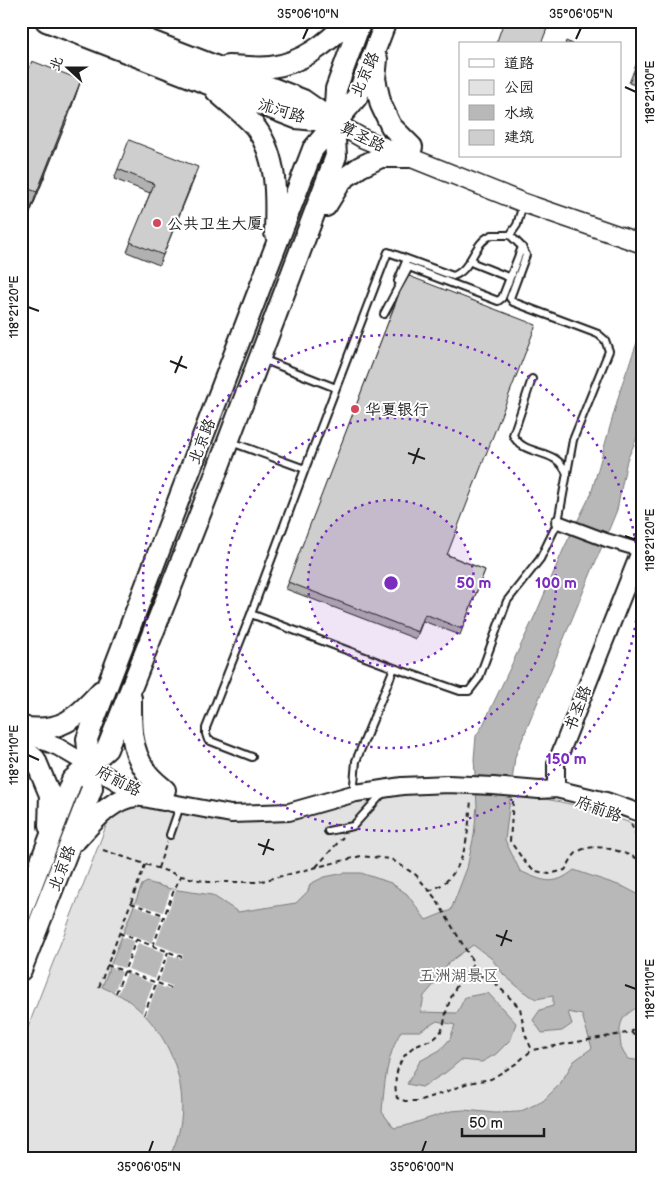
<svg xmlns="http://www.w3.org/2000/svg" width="664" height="1180" font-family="'Balsamiq Sans','LXGW WenKai TC',sans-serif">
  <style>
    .green { fill: #e2e2e2; stroke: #7f7f7f }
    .water { fill: #b8b8b8; stroke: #7a7a7a; fill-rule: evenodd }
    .pier { fill: #fff; fill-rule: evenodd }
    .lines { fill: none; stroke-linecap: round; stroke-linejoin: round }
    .service-casing { stroke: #1c1c1c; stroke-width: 10 }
    .minor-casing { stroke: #1c1c1c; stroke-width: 16 }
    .tertiary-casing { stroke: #1c1c1c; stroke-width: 20 }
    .secondary-casing { stroke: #1c1c1c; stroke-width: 21 }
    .primary-casing { stroke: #1c1c1c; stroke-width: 24 }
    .path { stroke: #1c1c1c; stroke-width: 2; stroke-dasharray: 5 4; stroke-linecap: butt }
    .service { stroke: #fff; stroke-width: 6 }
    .minor { stroke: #fff; stroke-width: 12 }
    .tertiary { stroke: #fff; stroke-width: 16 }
    .secondary { stroke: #fff; stroke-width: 18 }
    .primary { stroke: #fff; stroke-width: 20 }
    .wall { fill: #b1b1b1; stroke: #1c1c1c }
    .shaded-wall { fill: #909090; stroke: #1c1c1c }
    .building { fill: #cecece; stroke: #1c1c1c }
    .ticks { fill: none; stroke: #1c1c1c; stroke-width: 2 }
    .ring { fill: none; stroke: #7b2cbf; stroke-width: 2.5; stroke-dasharray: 2.5 5 }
    .poi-dot { fill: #d1495b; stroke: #fff; stroke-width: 2 }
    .labels { text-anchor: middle; stroke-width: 4; stroke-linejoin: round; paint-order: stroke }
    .street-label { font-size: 16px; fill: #1c1c1c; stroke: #fff }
    .poi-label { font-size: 16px; fill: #1c1c1c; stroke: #fff; text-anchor: start }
    .park-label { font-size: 16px; fill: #575757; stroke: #fff }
    .centre { fill: #7b2cbf; stroke: #fff; stroke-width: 2.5 }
    .ring-label { font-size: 15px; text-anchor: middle; font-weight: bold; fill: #7b2cbf; stroke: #fff; stroke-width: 4; stroke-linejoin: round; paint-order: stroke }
    .neatline { fill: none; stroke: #1c1c1c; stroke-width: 2 }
    .ticks-label { font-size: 12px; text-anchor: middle; fill: #1c1c1c }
  </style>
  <rect width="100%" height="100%" fill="#fff"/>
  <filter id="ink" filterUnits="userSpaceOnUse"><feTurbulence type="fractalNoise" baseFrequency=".02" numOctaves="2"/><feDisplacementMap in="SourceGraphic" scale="10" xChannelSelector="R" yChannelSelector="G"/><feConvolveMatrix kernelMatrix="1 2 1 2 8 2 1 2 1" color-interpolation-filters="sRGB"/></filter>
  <g filter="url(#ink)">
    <path class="green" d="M 403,790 C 474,790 543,792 611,816 C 621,820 633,823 643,829 L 643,1159 L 21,1159 L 21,1045 L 108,821 L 131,805 L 323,809 Z"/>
    <path class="water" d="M 643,326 L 643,425 L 627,460 L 617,510 L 515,757 L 505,840 L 520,871 C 543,881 553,887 574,870 L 624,887 L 643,897 L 643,1003 C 627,1015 619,1015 620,1037 C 621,1048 621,1050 628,1059 L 643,1061 L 643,1159 L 168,1159 C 199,1105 175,1033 126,999 C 119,994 110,991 102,987 L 142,885 L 147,882 L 171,889 L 212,895 L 238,912 L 296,903 L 308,891 L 310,884 L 324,877 L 345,873 L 361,873 L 391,883 L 407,894 L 426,920 L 451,910 L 467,868 L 474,835 L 477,806 L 474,759 L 476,736 L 483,725 L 538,609 L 564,548 L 591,494 L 622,384 ZM 473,945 L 491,958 L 504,975 L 524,992 L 536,999 L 553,996 L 553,1006 L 540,1010 L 533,1020 L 542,1033 L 562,1031 L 572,1024 L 568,1012 L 582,1015 L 592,1048 L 574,1061 L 560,1084 L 543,1101 L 519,1112 L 495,1113 L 464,1110 L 451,1111 L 405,1126 L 394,1128 L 382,1112 C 384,1084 387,1055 401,1031 L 420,1031 L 437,1021 L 455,1025 L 450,1039 L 440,1050 L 420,1061 L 407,1084 L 422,1087 L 445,1073 L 461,1060 L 482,1062 L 496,1054 L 511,1039 L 516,1023 L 488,993 L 465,997 L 457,1013 L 421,1012 L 424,996 L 438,980 L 448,963 Z"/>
    <path class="pier" d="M 171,889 L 176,890 L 156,944 L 183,955 L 182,959 L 169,955 L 159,981 L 172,986 L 170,990 L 157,985 L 146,1016 L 142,1013 L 153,984 L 127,973 L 118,994 L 114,992 L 122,972 L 110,967 L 111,964 L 124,968 L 134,941 L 122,937 L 123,933 L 152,943 L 162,916 L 134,906 L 135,903 L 163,912 ZM 138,943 L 165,953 L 155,979 L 128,969 Z"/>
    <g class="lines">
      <defs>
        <path id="service" d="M 492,235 L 510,235 L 522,247 L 526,255 L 510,298 L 513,302 L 598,334 L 605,340 L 609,351 L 573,440 L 558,522 L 540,559 L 507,601 L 479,678 L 469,691 L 460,691 L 394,668 L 251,614 L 305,469 L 388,252 L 453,276 C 473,269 473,242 492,235 Z
          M 510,235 L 517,225 L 523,204
          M 472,257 L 473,263 L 508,277 L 512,274
          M 398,281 L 407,259
          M 384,314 L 409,267 L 498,301 L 502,298 L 522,247
          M 262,359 L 336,388
          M 532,379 L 513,435 C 524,458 556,446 567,474
          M 231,442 L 305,469
          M 251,614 L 206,728 L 206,734 L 208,740 L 252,757
          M 354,784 L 356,761 L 394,668
          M 328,831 L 353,826 L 383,793
          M 170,835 L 180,806"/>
        <path id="minor" d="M 558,522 L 606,540 L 640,550"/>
        <path id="tertiary" d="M 21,732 L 58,747 L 119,783 L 172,803 L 231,814 L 289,812 L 356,793 L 402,786 L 448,784 L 493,786 L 539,790 L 556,789 L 606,801 L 643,814
          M 556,789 L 556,764 L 643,544"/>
        <path id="secondary" d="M 334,122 L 364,139 L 524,203 L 643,244"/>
        <path id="primary" d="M 46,21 L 296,118 L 334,122
          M 99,21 L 303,100 L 333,121
          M 377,59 L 375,79 L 381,105 L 391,126 L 412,147
          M 228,66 C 242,66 257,69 271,67 C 303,63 327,43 349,21
          M 216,91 C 227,102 247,116 256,128 C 278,158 276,198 275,233
          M 326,206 L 342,180 L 360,167 L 381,157 L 409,157
          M 131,698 C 131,724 130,748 145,770 C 150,778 158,784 165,790
          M 21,727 C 60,734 77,718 101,691
          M 21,747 L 35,759 L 50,795 L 49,826
          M 76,840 C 92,823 111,798 136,796 C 144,795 155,799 164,800
          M 21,913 L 72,780 L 107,749 L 217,471 L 336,156 L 334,122 L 336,89 L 361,21
          M 21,970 L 92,788 L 87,739 L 313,149 L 357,97 L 386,21"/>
      </defs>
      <use href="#service" class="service-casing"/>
      <use href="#minor" class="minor-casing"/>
      <use href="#tertiary" class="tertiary-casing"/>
      <use href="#secondary" class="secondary-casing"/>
      <use href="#primary" class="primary-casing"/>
      <path class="path" d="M 513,801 L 510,841 L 527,865 L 536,871 L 549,874 L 565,870 C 569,864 573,854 579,851 C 599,841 624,853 643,861
        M 631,824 L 643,849
        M 103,850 L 181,876 L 208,882 L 258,882 L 361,856 L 391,859 L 416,875 L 436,899 L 473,962 C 470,974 459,980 454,991 C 451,997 449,1003 447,1009 C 444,1019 445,1030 436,1037 C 432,1041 426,1041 421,1043 C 399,1052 392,1077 397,1098 L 405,1101 L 417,1101 L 443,1093 L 468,1083 L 491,1079 L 517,1063 L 532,1050 L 627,1033 L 643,1027
        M 316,867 L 343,837
        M 158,868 L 167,842
        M 429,891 C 467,878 468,833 471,800
        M 131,903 L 164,915
        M 119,933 L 182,957
        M 153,946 L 174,890 L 181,876
        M 107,965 L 171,988
        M 471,970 L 496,984 L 520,1008 L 525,1034 L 532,1050
        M 99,987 L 145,865
        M 116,993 L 136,940
        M 144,1015 L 168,952
        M 631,1032 L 643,1045"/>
      <use href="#service" class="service"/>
      <use href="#minor" class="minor"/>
      <use href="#tertiary" class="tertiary"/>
      <use href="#secondary" class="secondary"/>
      <use href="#primary" class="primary"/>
    </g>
    <path class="wall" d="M 643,48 L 643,88 L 629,83 Z
      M 81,80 L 67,120 L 22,233 L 21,232 L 21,89 Z
      M 118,169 L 195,177 L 159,265 L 127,252 L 150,193 L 114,179 Z
      M 399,294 L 448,555 L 485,570 L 460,635 L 423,621 L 416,639 L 286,589 Z"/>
    <path class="shaded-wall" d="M 81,80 L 67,120 L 22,233 L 37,192 Z"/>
    <path class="building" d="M 504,21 L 550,21 L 541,44 L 496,44 Z
      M 566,41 L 573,44 L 565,44 Z
      M 643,48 L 643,77 L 633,73 Z
      M 32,61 L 81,80 L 37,192 L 21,186 L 21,89 Z
      M 129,140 L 198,167 L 163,255 L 130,242 L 154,184 L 118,169 Z
      M 409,276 L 536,325 L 447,555 L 485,570 L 462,629 L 425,614 L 418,632 L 288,582 L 399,294 Z"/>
  </g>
  <path class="ticks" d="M 303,39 L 308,28M 576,39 L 581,28M 625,87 L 636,92M 28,307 L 39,311M 170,361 L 187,368M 175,373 L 182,356M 408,453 L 425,459M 413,464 L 419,448M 625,536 L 636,540M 28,755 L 39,760M 258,844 L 274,850M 263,855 L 269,839M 496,935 L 512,941M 501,946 L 507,930M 625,985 L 636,989M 149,1152 L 153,1141M 422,1152 L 426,1141"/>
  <circle cx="391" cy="583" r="83" fill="#7b2cbf" fill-opacity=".12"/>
  <g class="ring">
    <circle cx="391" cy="583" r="83"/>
    <circle cx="391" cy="583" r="165"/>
    <circle cx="391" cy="583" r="248"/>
  </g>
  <g class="poi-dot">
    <circle cx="157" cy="223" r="5"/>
    <circle cx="355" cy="409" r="5"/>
  </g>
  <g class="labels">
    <g class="street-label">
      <text transform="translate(364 74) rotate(-66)" y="6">北京路</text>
      <text transform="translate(282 110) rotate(17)" y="6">沭河路</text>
      <text transform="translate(363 136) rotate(26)" y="6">算圣路</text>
      <text transform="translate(201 441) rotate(-69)" y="6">北京路</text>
      <text transform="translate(577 708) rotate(-69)" y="6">书圣路</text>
      <text transform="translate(119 780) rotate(27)" y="6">府前路</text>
      <text transform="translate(599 808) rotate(20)" y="6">府前路</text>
      <text transform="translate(61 868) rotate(-69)" y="6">北京路</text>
    </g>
    <g class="poi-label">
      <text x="167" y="229">公共卫生大厦</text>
      <text x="365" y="415">华夏银行</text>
    </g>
    <g class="park-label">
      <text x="459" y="981">五洲湖景区</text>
    </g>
  </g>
  <circle cx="391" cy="583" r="8" class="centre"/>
  <g class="ring-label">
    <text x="474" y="588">50 m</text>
    <text x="556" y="588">100 m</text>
    <text x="566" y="764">150 m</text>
  </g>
  <rect width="664" height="1180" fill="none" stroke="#fff" stroke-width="55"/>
  <rect x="459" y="42" width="162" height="115" fill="#ffffff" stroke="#a4a4a4"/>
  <rect x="469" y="59" width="25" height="8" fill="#ffffff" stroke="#a4a4a4"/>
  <text x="504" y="68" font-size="15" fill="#1c1c1c">道路</text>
  <rect x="469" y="80" width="25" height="15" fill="#e2e2e2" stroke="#a4a4a4"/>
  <text x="504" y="92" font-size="15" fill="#1c1c1c">公园</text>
  <rect x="469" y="105" width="25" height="15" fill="#b8b8b8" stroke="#a4a4a4"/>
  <text x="504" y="118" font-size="15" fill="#1c1c1c">水域</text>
  <rect x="469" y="130" width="25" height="15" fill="#cecece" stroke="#a4a4a4"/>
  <text x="504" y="142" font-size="15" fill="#1c1c1c">建筑</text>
  <g transform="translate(68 68) rotate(291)" stroke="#ffffff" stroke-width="4" paint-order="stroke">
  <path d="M0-4L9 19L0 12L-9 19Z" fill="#1c1c1c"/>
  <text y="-8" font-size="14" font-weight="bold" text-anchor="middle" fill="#1c1c1c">北</text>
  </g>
  <path d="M462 1128v8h82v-8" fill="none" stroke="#1c1c1c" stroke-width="2.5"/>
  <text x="469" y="1128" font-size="15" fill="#1c1c1c" stroke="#ffffff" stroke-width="4" paint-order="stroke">50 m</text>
  <rect x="28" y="28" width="608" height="1124" class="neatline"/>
  <g class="ticks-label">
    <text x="308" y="18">35°06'10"N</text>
    <text x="581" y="18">35°06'05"N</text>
    <text transform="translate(650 92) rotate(-90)" y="4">118°21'30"E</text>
    <text transform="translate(14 307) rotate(-90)" y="4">118°21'20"E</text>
    <text transform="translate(650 540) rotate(-90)" y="4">118°21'20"E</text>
    <text transform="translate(14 755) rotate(-90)" y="4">118°21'10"E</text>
    <text transform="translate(650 989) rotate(-90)" y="4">118°21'10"E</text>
    <text x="149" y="1171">35°06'05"N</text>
    <text x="422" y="1171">35°06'00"N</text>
  </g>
</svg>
